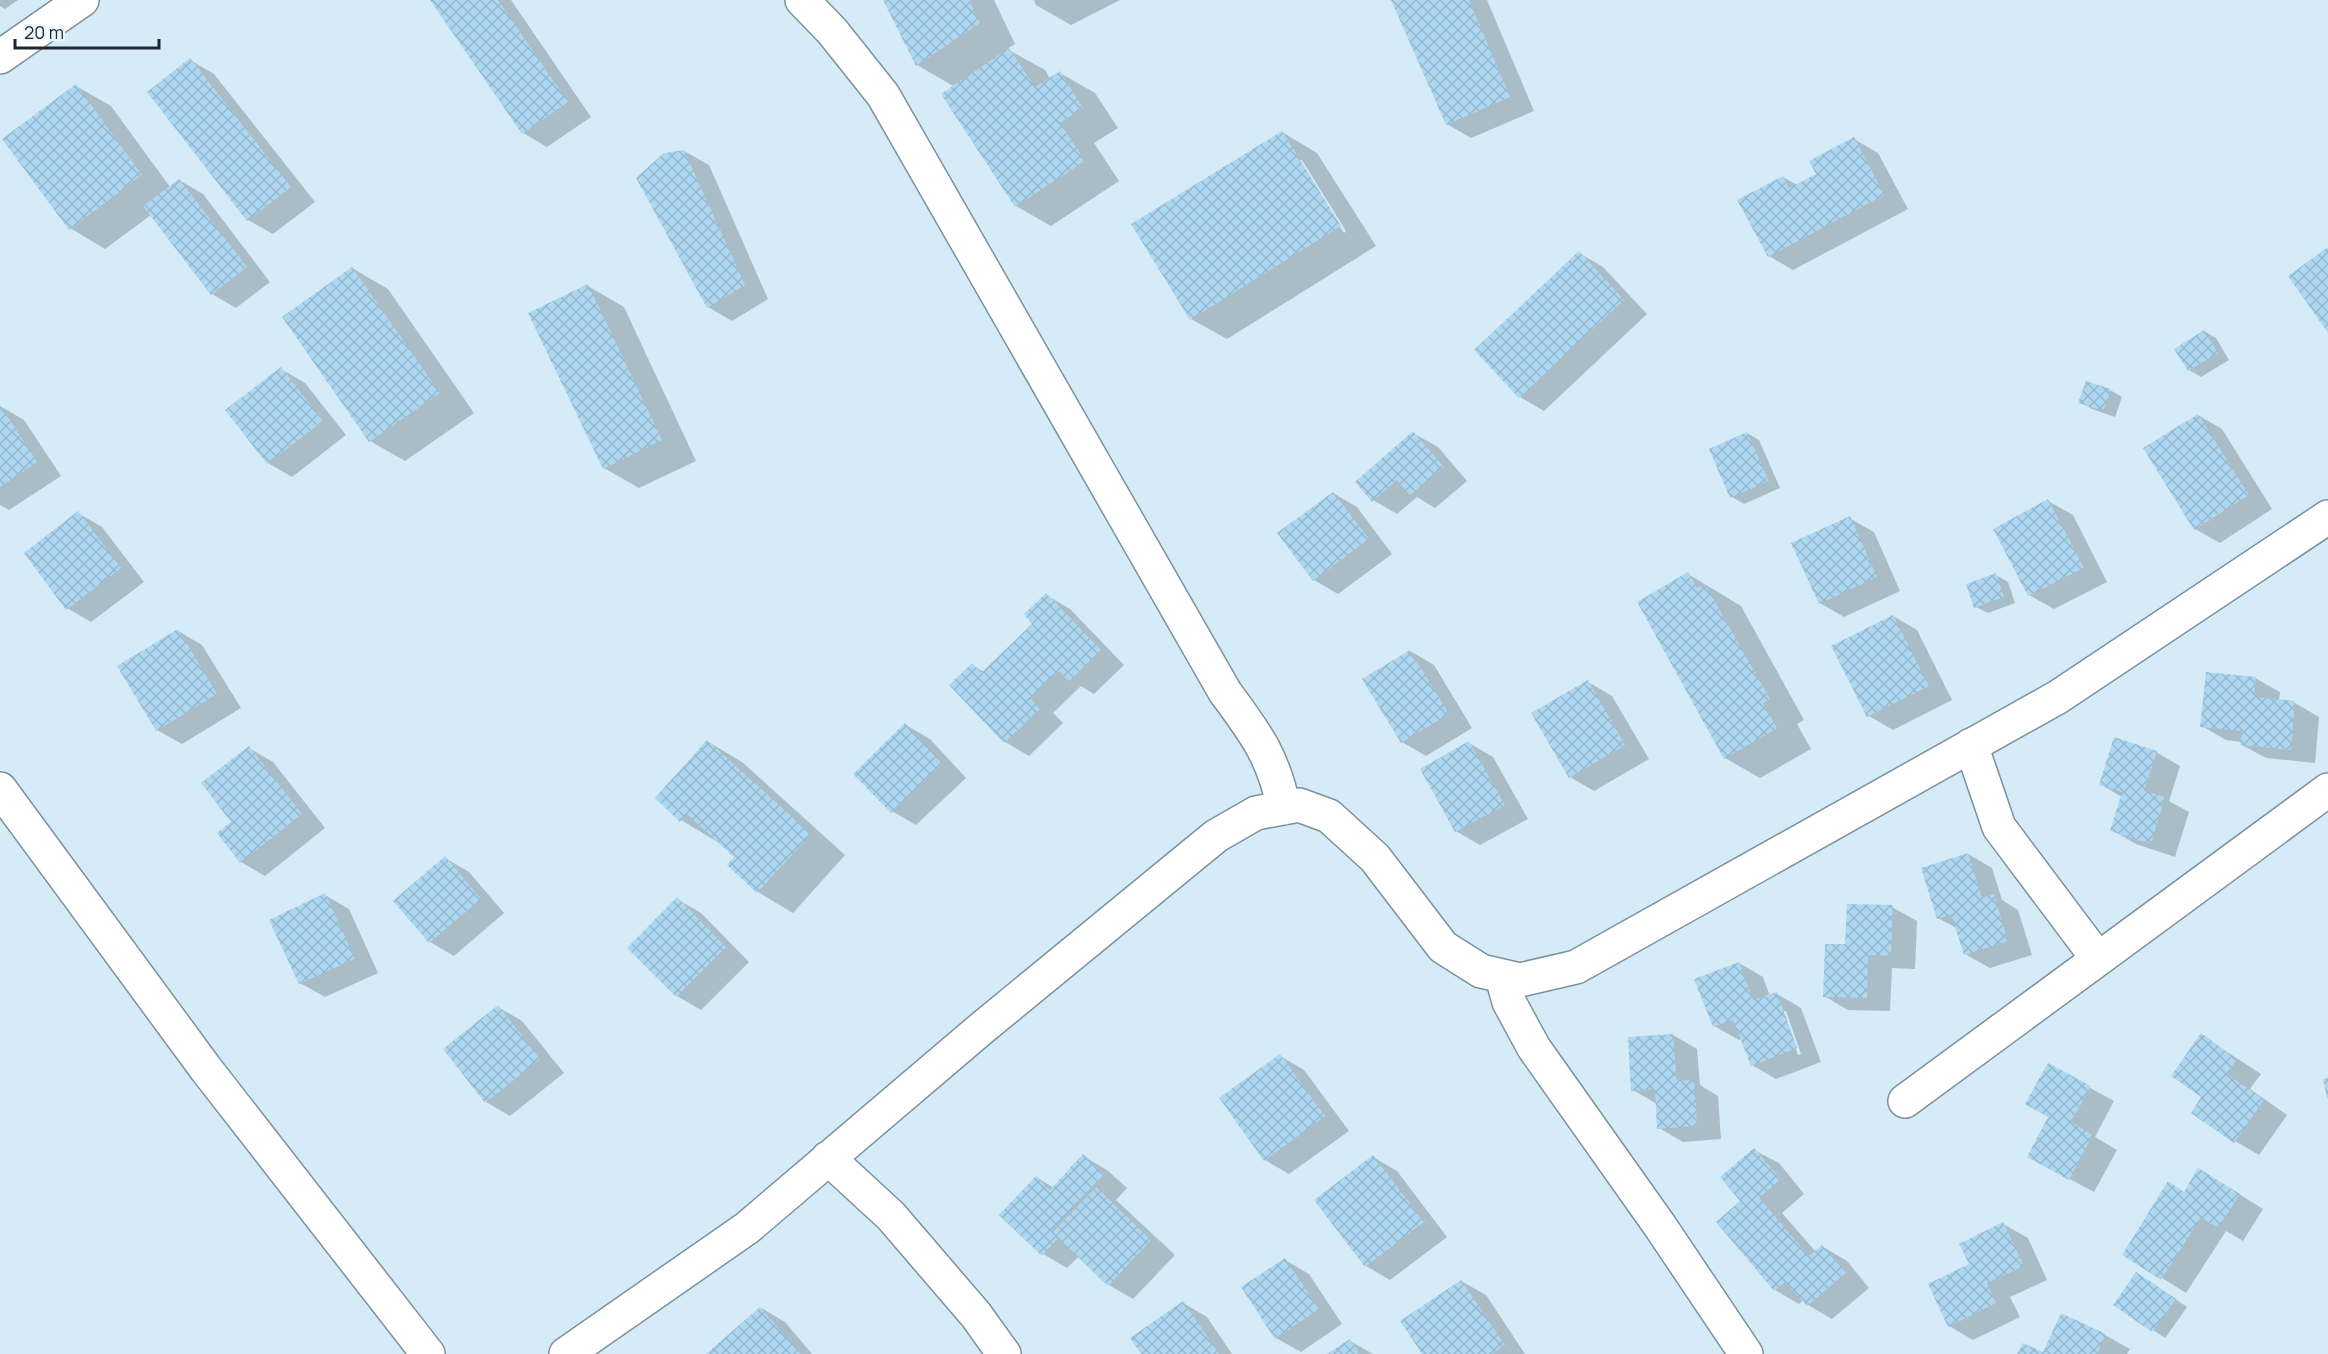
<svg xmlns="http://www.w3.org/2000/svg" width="2328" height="1354" font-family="Manrope,sans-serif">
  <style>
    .shadow { fill: #0003; fill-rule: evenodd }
    .building { fill: url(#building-cross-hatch) }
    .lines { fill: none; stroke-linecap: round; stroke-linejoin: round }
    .street-casing { stroke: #7d919d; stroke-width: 36 }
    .street { stroke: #fff; stroke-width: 33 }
  </style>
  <defs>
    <pattern id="building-cross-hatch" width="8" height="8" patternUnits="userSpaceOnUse" patternTransform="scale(1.5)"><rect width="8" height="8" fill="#add7f0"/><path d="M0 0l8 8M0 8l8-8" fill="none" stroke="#94b9ce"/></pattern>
  </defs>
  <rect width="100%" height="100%" fill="#d5ebf8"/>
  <path class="shadow" d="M 0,0 L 18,0 L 5,9 L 0,6 Z
    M 432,0 L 511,0 L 591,117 L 547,147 L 523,133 Z
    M 885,0 L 994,0 L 1015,44 L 1007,49 L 1045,70 L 1050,79 L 1060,73 L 1095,93 L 1118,128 L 1094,143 L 1119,181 L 1051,226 L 1016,206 L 955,87 L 917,65 Z
    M 1034,0 L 1120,0 L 1071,25 L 1036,5 Z
    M 1393,0 L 1487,0 L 1534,111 L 1471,138 L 1447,124 Z
    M 190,60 L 214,74 L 315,202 L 273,234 L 248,220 L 149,93 Z
    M 76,86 L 111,106 L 170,187 L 179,180 L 203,194 L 270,282 L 236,308 L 212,294 L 151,215 L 105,249 L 70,228 Z
    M 1282,132 L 1317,153 L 1376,246 L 1227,339 L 1191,319 ZM 1299,160 L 1302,160 L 1346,231 L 1344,233 Z
    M 1854,139 L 1878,153 L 1908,209 L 1793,270 L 1769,256 L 1783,177 L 1797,185 L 1818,174 Z
    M 684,151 L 709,165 L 768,299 L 732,321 L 708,307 L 638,179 Z
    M 1579,253 L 1603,267 L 1647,314 L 1544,411 L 1520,397 Z
    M 352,268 L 388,289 L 474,413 L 405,461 L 370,441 Z
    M 588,286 L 624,307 L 696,461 L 639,488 L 604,468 Z
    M 2204,331 L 2216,338 L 2229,360 L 2201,377 L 2189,370 L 2177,350 Z
    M 281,369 L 305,383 L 346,435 L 292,477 L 268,463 L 227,411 Z
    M 2110,390 L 2122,397 L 2115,417 L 2092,409 L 2080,402 Z
    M 0,406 L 24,420 L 61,476 L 9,510 L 0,505 Z
    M 2198,415 L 2222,429 L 2272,509 L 2220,543 L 2195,529 Z
    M 1413,433 L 1438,447 L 1467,481 L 1435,508 L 1417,497 L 1397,514 L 1373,500 Z
    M 1747,433 L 1759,440 L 1780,488 L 1744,504 L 1732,497 L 1711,450 Z
    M 1333,493 L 1357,507 L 1392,554 L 1338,594 L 1314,580 Z
    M 2048,501 L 2073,515 L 2107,582 L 2054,609 L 2029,595 Z
    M 78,513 L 102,527 L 144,582 L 91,622 L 67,608 Z
    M 1849,518 L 1874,532 L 1900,591 L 1844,617 L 1820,603 Z
    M 1688,574 L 1741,606 L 1804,720 L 1797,724 L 1811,749 L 1760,778 L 1725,758 Z
    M 1996,575 L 2008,582 L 2015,603 L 1988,613 L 1976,607 Z
    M 1046,595 L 1070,609 L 1124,665 L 1094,694 L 1081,686 L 1053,713 L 1063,723 L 1029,756 L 1005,742 L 951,686 L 972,665 L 984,672 L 1035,624 Z
    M 1893,616 L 1917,630 L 1952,700 L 1893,730 L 1869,716 Z
    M 178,631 L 202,645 L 241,708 L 182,744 L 157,730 L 119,667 Z
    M 1410,651 L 1434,665 L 1472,728 L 1426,756 L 1402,742 Z
    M 2255,678 L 2280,692 L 2279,701 L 2295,703 L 2319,717 L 2315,763 L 2266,758 L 2242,745 L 2242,742 L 2226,740 L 2202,726 Z
    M 1588,682 L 1612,696 L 1649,759 L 1594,791 L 1570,777 Z
    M 906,725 L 930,739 L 966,778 L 916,825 L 892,811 Z
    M 707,741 L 742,762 L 845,855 L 793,913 L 758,892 L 729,865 L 736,856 L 716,841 L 681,820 Z
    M 1469,743 L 1493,757 L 1528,819 L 1480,845 L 1456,831 Z
    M 249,748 L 273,762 L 325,828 L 265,876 L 241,862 L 233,822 Z
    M 2156,752 L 2180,766 L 2169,801 L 2189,812 L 2175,857 L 2136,844 L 2112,830 L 2122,797 L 2100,784 Z
    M 1968,854 L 1992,868 L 2002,900 L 2018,910 L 2032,955 L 1990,968 L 1965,954 L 1958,929 L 1938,918 Z
    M 445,858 L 469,872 L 504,913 L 454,956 L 430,942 Z
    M 325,895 L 349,909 L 378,973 L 325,997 L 300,983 L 271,920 Z
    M 677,899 L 701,913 L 749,962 L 701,1010 L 677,996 Z
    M 1892,907 L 1917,921 L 1915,969 L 1892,968 L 1890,1011 L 1848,1010 L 1824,996 L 1846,946 Z
    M 1739,963 L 1763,977 L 1770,996 L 1777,994 L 1801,1008 L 1821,1062 L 1776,1079 L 1752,1065 L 1742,1039 L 1739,1040 L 1714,1026 ZM 1782,1011 L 1786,1011 L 1801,1054 L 1798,1055 Z
    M 498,1007 L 522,1021 L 564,1073 L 510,1116 L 486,1102 Z
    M 1673,1035 L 1697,1049 L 1700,1085 L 1718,1096 L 1721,1139 L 1683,1142 L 1659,1128 L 1657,1104 L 1633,1090 Z
    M 2201,1035 L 2261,1074 L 2250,1089 L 2287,1115 L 2259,1155 L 2235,1141 L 2203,1096 Z
    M 1280,1056 L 1304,1070 L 1349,1131 L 1289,1174 L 1265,1160 Z
    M 2048,1065 L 2114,1101 L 2095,1137 L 2117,1150 L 2094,1192 L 2053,1170 Z
    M 1754,1150 L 1779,1163 L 1804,1194 L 1782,1213 L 1816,1252 L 1823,1247 L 1847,1261 L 1869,1288 L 1832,1319 L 1808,1305 L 1804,1300 L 1799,1304 L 1775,1290 L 1718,1223 L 1742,1201 Z
    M 1083,1156 L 1107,1170 L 1127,1188 L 1116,1200 L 1175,1255 L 1133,1299 L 1109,1285 L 1079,1256 L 1067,1268 L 1043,1254 L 1036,1177 L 1054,1188 Z
    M 1373,1157 L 1397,1171 L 1447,1237 L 1390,1280 L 1366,1266 Z
    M 2223,1184 L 2263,1209 L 2243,1241 L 2226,1231 L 2186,1293 L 2124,1254 L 2185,1193 Z
    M 2003,1224 L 2028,1238 L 2047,1280 L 2010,1297 L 2020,1317 L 1973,1340 L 1949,1326 L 1971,1265 Z
    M 1285,1260 L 1309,1274 L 1342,1324 L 1301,1352 L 1276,1338 Z
    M 2148,1280 L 2187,1307 L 2165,1338 L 2115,1304 Z
    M 1461,1281 L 1486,1295 L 1525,1354 L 1423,1354 Z
    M 1183,1303 L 1207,1317 L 1232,1354 L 1142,1354 Z
    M 761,1308 L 785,1322 L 812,1354 L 708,1354 Z
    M 2105,1335 L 2130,1349 L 2127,1354 L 2044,1354 Z
    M 1350,1341 L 1373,1354 L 1329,1354 Z"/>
  <path class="building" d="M 430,0 L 498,0 L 568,102 L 522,134 Z
    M 883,0 L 969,0 L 980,23 L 916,66 Z
    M 1391,0 L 1469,0 L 1510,97 L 1446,125 Z
    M 1009,48 L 1035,87 L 1060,71 L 1083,108 L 1060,123 L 1085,161 L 1015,207 L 941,94 Z
    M 190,58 L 291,187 L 247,221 L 147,92 Z
    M 76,84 L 142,175 L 69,230 L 2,139 Z
    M 1282,131 L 1341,226 L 1190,320 L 1131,224 Z
    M 1854,137 L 1884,195 L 1768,257 L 1737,200 L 1783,176 L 1789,188 L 1816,174 L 1809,161 Z
    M 684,150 L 745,285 L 707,308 L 636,178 L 664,153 Z
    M 179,179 L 247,267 L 211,295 L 143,206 Z
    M 2328,247 L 2328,333 L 2288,276 Z
    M 1579,251 L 1624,300 L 1519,398 L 1474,350 Z
    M 352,267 L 440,393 L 369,442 L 282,317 Z
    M 588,284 L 662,440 L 603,469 L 528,313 Z
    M 2204,330 L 2218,353 L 2188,371 L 2174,349 Z
    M 281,367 L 323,421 L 267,464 L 225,410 Z
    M 2086,381 L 2111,389 L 2103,411 L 2078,403 Z
    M 0,405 L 37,462 L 0,487 Z
    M 2198,414 L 2249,495 L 2194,530 L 2143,448 Z
    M 1413,431 L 1444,467 L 1410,495 L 1397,480 L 1372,502 L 1355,482 Z
    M 1747,432 L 1769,481 L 1730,498 L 1709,449 Z
    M 1333,492 L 1369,539 L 1313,581 L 1277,533 Z
    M 2048,499 L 2084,568 L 2028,596 L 1993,529 Z
    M 78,511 L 121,568 L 66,610 L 24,553 Z
    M 1850,516 L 1877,577 L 1819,604 L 1791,543 Z
    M 1688,572 L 1697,588 L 1705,584 L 1770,699 L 1763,703 L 1777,728 L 1724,759 L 1637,602 Z
    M 1996,573 L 2004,597 L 1974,608 L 1966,584 Z
    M 1046,593 L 1101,650 L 1069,681 L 1059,671 L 1030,698 L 1040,709 L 1004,743 L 949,685 L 972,663 L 981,673 L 1032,624 L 1024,614 Z
    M 1893,615 L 1929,686 L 1867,717 L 1831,646 Z
    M 178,629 L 217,694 L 156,731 L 117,666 Z
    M 1410,650 L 1449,714 L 1401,743 L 1362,679 Z
    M 2206,672 L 2256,677 L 2254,697 L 2295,701 L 2291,750 L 2240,745 L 2242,731 L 2200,727 Z
    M 1588,680 L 1625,745 L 1569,778 L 1531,713 Z
    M 905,723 L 943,763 L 891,813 L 853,774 Z
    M 2114,737 L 2157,751 L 2144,791 L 2165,797 L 2151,844 L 2110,831 L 2122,792 L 2099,785 Z
    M 707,740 L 811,834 L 757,893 L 727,865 L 734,857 L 687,814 L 680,822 L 655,798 Z
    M 1469,741 L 1505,805 L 1455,832 L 1420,769 Z
    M 249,746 L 302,814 L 240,863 L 217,833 L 231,822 L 201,783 Z
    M 1968,853 L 1982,898 L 1994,894 L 2008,941 L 1964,955 L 1951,914 L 1937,919 L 1921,868 Z
    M 445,856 L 481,899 L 429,943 L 393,901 Z
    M 325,893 L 355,959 L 299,984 L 269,920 Z
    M 677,897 L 726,947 L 676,997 L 627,948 Z
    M 1847,904 L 1893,905 L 1891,956 L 1868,955 L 1867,998 L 1823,997 L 1825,944 L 1845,944 Z
    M 1739,962 L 1753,1000 L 1777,992 L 1797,1048 L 1751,1066 L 1733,1020 L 1713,1027 L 1694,979 Z
    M 498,1005 L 540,1059 L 485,1103 L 443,1049 Z
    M 2201,1033 L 2237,1059 L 2227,1074 L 2264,1100 L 2234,1143 L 2191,1113 L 2201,1097 L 2171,1076 Z
    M 1673,1034 L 1677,1081 L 1694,1080 L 1697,1126 L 1657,1129 L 1655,1089 L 1631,1091 L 1628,1037 Z
    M 1280,1054 L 1325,1116 L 1264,1161 L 1219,1098 Z
    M 2048,1063 L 2091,1086 L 2071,1122 L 2093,1135 L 2069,1180 L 2027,1157 L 2048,1117 L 2025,1104 Z
    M 2328,1078 L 2328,1098 L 2327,1098 L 2323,1079 Z
    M 1754,1148 L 1781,1179 L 1759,1198 L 1809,1256 L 1822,1245 L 1846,1273 L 1807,1306 L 1785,1282 L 1774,1291 L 1716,1222 L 1740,1201 L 1720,1177 Z
    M 1083,1154 L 1104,1174 L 1050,1232 L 1052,1233 L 1096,1187 L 1151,1240 L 1108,1286 L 1058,1238 L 1042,1256 L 999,1215 L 1036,1176 L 1050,1190 Z
    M 1373,1155 L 1424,1222 L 1365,1267 L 1314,1200 Z
    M 2198,1168 L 2240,1194 L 2218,1228 L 2201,1217 L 2161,1280 L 2122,1255 L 2168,1181 L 2184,1192 Z
    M 2003,1222 L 2024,1266 L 1987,1283 L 1996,1303 L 1948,1327 L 1928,1284 L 1969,1264 L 1959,1244 Z
    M 1285,1258 L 1319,1309 L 1275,1339 L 1241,1287 Z
    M 2136,1272 L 2176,1299 L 2152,1332 L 2113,1305 Z
    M 1461,1280 L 1505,1345 L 1492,1354 L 1422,1354 L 1400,1321 Z
    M 1183,1301 L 1219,1354 L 1141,1354 L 1130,1338 Z
    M 760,1307 L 801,1354 L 706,1354 Z
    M 2061,1313 L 2106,1334 L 2097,1354 L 2017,1354 L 2023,1343 L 2043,1352 Z
    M 1350,1339 L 1360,1354 L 1327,1354 Z"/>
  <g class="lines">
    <defs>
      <path id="street" d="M 802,0 L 832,31 L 883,95 L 1225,692 C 1256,734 1273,756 1284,808
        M 0,57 L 82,0
        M 1971,745 L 1999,827 L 2098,959
        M 0,789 L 206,1069 L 428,1354
        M 1502,977 L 1509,1002 L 1534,1048 L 1660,1226 L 1746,1354
        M 1905,1101 L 2328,790
        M 828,1158 L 891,1216 L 976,1315 L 1004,1354
        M 566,1354 L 747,1228 L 982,1028 L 1216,836 L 1256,813 L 1299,805 L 1329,816 L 1375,858 L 1443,947 L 1481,971 L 1520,980 L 1576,967 L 2058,697 L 2328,517"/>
    </defs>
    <use href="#street" class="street-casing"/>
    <use href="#street" class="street"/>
  </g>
  <path d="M15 39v9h144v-9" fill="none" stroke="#1f272c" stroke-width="3"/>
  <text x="24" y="39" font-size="18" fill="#1f272c" stroke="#e9f6fe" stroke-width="4.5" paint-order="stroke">20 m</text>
</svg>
